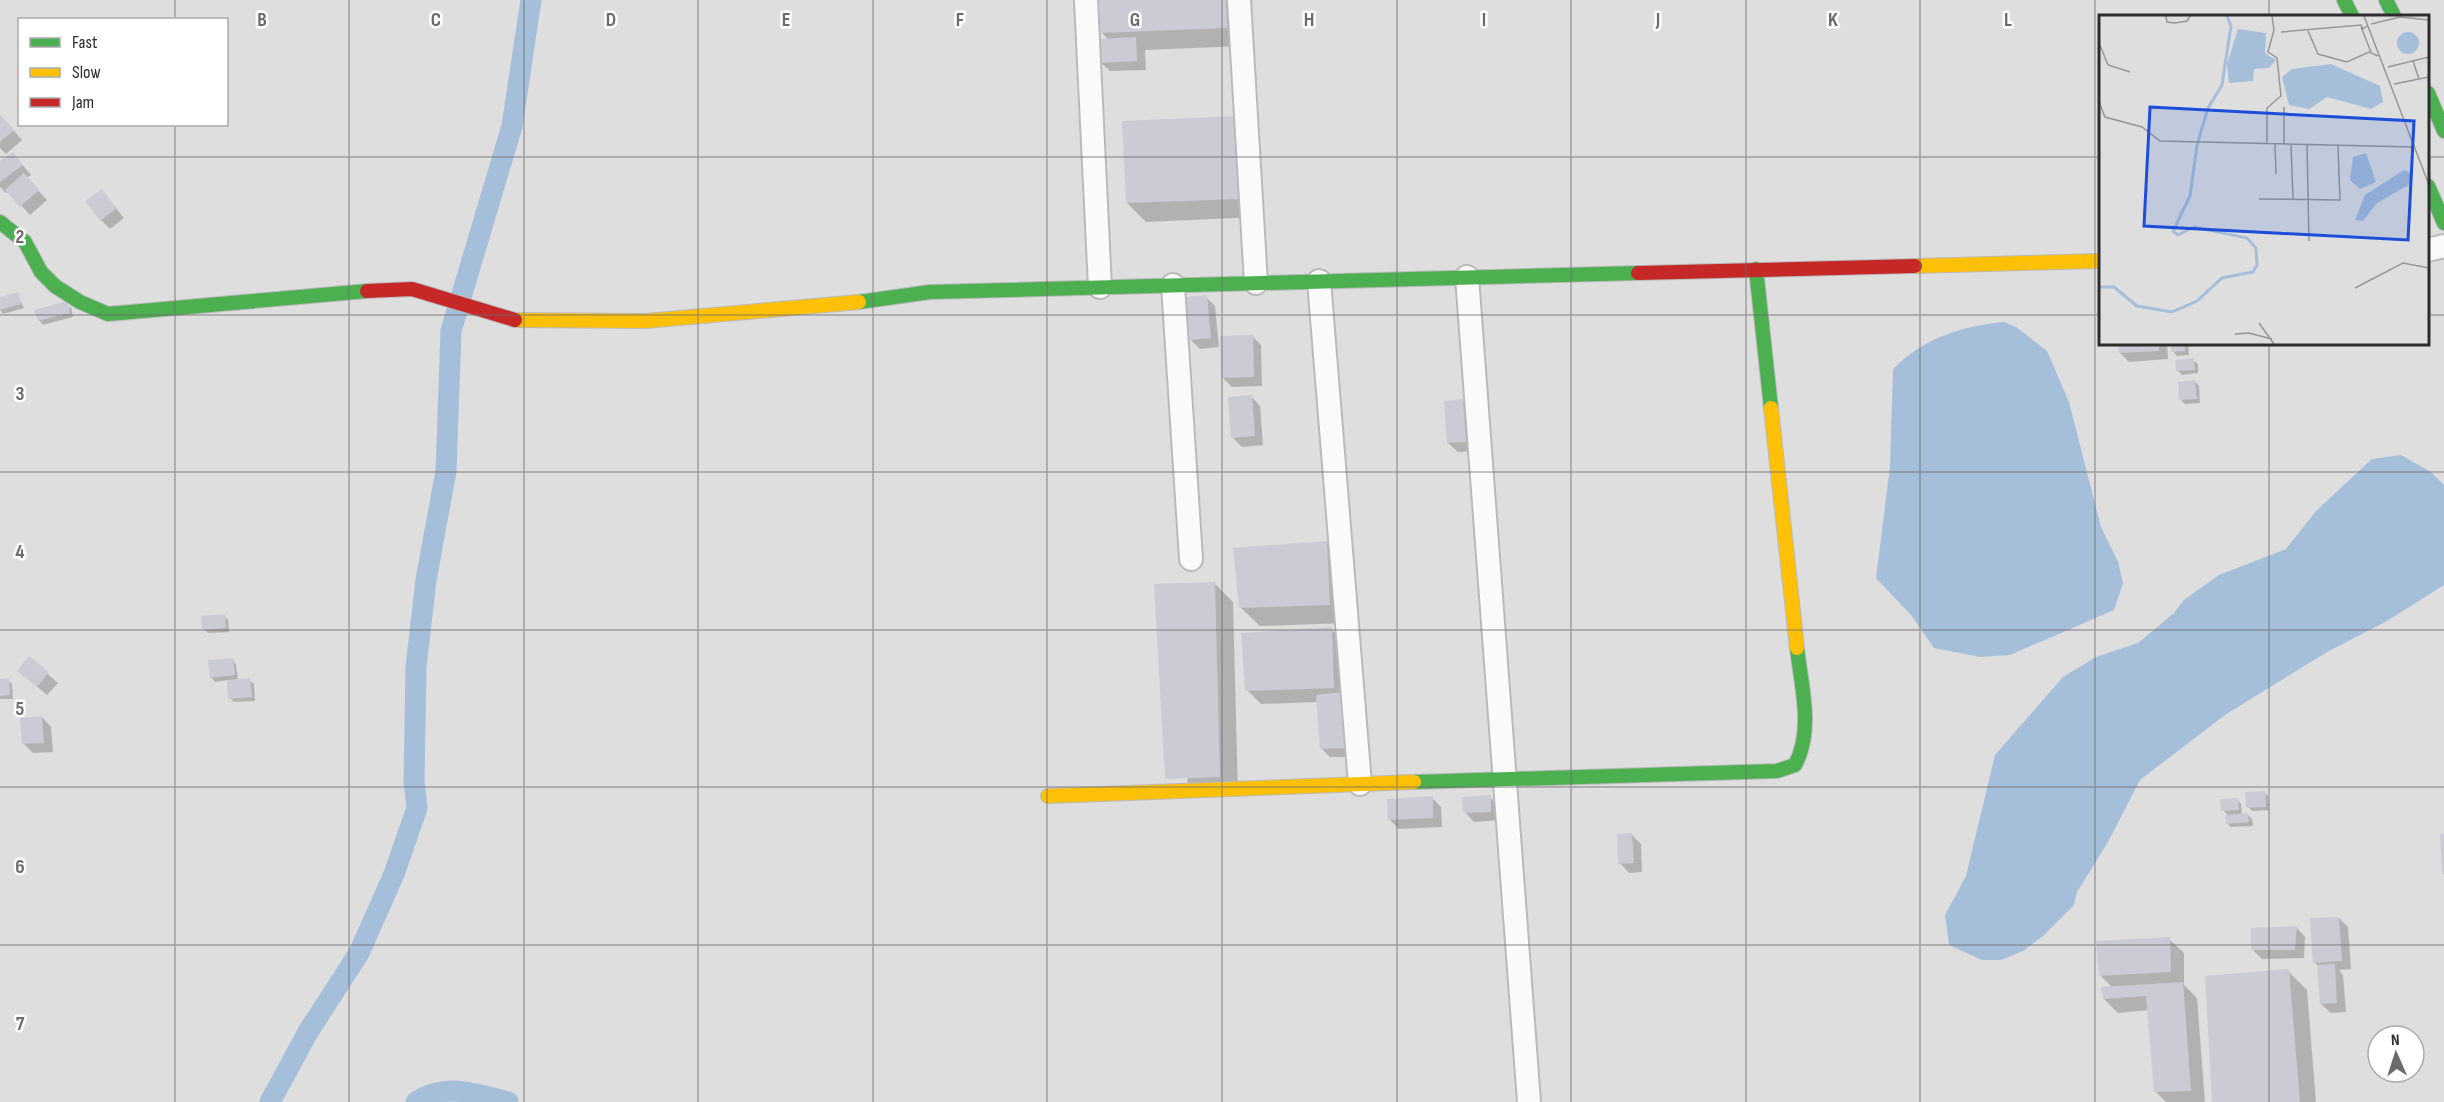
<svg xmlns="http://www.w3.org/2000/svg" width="2444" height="1102" font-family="'Sofia Sans Condensed',sans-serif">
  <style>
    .water { fill: #a5bed9 }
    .shadow { fill: #0003 }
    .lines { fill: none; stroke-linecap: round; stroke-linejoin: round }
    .canal { stroke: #a5bed9; stroke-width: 21 }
    .building { fill: #cbcbd5 }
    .street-casing { stroke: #bababb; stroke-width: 26 }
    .fast-casing { stroke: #bababb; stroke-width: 16 }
    .slow-casing { stroke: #bababb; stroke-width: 16 }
    .jam-casing { stroke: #bababb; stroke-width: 16 }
    .street { stroke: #fafafa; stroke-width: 22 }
    .fast { stroke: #4caf50; stroke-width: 14 }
    .slow { stroke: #ffc107; stroke-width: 14 }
    .jam { stroke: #c62828; stroke-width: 14 }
    .grid { fill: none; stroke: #6b6b6c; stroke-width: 1.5; stroke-opacity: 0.55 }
    .inset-river { fill: none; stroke: #a5bed9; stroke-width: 3 }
    .inset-road { fill: none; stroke: #979798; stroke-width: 1.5 }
    .view { fill: #1d4ed8; fill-opacity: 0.15; stroke: #1d4ed8; stroke-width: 3 }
    .inset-edge { fill: none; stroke: #2d2d2e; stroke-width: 3 }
    .grid-label { font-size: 20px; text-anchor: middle; font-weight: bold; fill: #6b6b6c; stroke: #fff; stroke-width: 5; stroke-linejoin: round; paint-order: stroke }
  </style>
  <rect width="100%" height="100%" fill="#dededf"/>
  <path class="water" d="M 2004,322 L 2016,327 L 2047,351 L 2069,402 L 2101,527 L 2118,562 L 2123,583 L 2114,610 L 2010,655 L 1980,657 L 1934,648 L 1911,615 L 1876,578 L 1890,467 L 1893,369 C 1924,338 1961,326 2004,322 Z
    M 2401,455 L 2431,472 L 2444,485 L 2444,585 L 2387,621 L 2327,652 L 2225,715 L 2140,780 L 2108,842 L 2077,892 L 2074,905 L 2043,936 L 2023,951 L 2001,960 L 1982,960 L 1949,945 L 1945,915 L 1966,876 L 1995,755 L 2063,677 L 2096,657 L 2138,643 L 2174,613 L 2184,600 L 2219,575 L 2286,549 L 2316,511 L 2372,459 Z"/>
  <path class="shadow" d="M 1100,0 L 1243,0 L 1245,46 L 1145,50 L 1146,70 L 1110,71 L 1100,62 L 1109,40 L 1102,33 Z
    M 0,115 L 22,140 L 6,154 L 0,148 Z
    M 1236,118 L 1258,217 L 1146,222 L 1127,203 Z
    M 13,154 L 31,175 L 27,178 L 47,200 L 30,215 L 8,191 L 6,193 L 0,187 L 0,163 Z
    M 102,191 L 124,218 L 110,229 L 101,220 Z
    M 17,294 L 24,308 L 3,314 L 0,310 L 0,298 Z
    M 1206,297 L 1215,306 L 1219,347 L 1200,349 L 1191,340 Z
    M 71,307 L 73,317 L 43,325 L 39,320 Z
    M 1252,336 L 1261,345 L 1262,386 L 1232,387 L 1223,378 Z
    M 2119,344 L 2167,344 L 2168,359 L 2129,362 L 2120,353 Z
    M 2172,344 L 2188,344 L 2189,355 L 2177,356 L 2173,351 Z
    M 2193,360 L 2198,364 L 2198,373 L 2182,375 L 2177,370 Z
    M 2195,382 L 2199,386 L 2200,403 L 2185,404 L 2181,400 Z
    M 1251,396 L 1260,406 L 1263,445 L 1242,447 L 1232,437 Z
    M 1462,401 L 1472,410 L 1475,451 L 1458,452 L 1448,443 Z
    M 1327,543 L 1346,562 L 1348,623 L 1260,626 L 1241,608 Z
    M 1215,584 L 1233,602 L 1238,795 L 1185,798 Z
    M 224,616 L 228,620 L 229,632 L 208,633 L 203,629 Z
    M 1331,629 L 1345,643 L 1356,757 L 1330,757 L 1321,748 L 1318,702 L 1261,704 L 1247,690 Z
    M 29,658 L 58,683 L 47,695 L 19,671 Z
    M 232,660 L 236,664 L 238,681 L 249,680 L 254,684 L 255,701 L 234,702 L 230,698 L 228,680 L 215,682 L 211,677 Z
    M 0,680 L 8,680 L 12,684 L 13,699 L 0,699 Z
    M 42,717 L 51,727 L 53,752 L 33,753 L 24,744 Z
    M 2264,792 L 2268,796 L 2269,810 L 2252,811 L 2248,807 Z
    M 1490,797 L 1499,806 L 1500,820 L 1474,822 L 1465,812 Z
    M 1432,798 L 1441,807 L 1442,827 L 1399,829 L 1389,819 Z
    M 2237,799 L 2241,804 L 2242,815 L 2248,815 L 2252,819 L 2253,826 L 2231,827 L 2227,823 L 2229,816 L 2223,810 Z
    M 1632,835 L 1641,844 L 1642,872 L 1629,873 L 1620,863 Z
    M 2339,918 L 2348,927 L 2351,969 L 2339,970 L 2343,975 L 2346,1012 L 2331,1013 L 2321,1004 L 2319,967 L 2314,962 Z
    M 2296,927 L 2305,937 L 2304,958 L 2262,959 L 2253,950 Z
    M 2169,939 L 2184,953 L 2184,985 L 2197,998 L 2205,1102 L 2166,1102 L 2155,1091 L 2149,1010 L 2118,1013 L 2104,999 L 2113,988 L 2100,975 Z
    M 2288,971 L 2307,990 L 2316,1102 L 2214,1102 Z"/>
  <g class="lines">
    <path class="canal" d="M 270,1102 L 308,1032 L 359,953 L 394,874 L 417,808 L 414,782 L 416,667 L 426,580 L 446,471 L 451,331 L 512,126 L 531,0
      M 416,1102 C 447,1082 475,1094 508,1102"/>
  </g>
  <path class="building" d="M 1099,0 L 1226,0 L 1227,28 L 1100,33 Z
    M 1136,37 L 1137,61 L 1099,63 L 1098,39 Z
    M 0,114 L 14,130 L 0,142 Z
    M 1237,116 L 1240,199 L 1126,203 L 1122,121 Z
    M 13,152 L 23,165 L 0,182 L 0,161 Z
    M 24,173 L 39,190 L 20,207 L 5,190 Z
    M 102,189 L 116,209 L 100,221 L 85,201 Z
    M 18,292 L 21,304 L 0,310 L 0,297 Z
    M 1207,295 L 1211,338 L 1190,340 L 1186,297 Z
    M 67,301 L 70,313 L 38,321 L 34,310 Z
    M 1253,335 L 1254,377 L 1221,378 L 1220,336 Z
    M 2118,344 L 2159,344 L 2159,351 L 2119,353 Z
    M 2171,344 L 2185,344 L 2185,351 L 2171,352 Z
    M 2194,358 L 2195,370 L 2176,371 L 2175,360 Z
    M 2195,380 L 2197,399 L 2179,400 L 2178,382 Z
    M 1252,395 L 1255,436 L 1231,438 L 1228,397 Z
    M 1463,399 L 1466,442 L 1447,443 L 1444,401 Z
    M 1327,541 L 1330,605 L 1239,608 L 1233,548 Z
    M 1215,582 L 1220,777 L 1165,779 L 1154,584 Z
    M 225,614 L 226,628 L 202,630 L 201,616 Z
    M 1332,627 L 1334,688 L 1245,691 L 1241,633 Z
    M 29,656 L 49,672 L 37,687 L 17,671 Z
    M 233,658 L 235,675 L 210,678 L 208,660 Z
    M 9,678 L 10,695 L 0,696 L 0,679 Z
    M 250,678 L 252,697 L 228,699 L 227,680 Z
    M 1342,692 L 1348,748 L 1320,749 L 1316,695 Z
    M 42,716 L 44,743 L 22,744 L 20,718 Z
    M 2265,791 L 2266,807 L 2246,808 L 2245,792 Z
    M 1491,795 L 1491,812 L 1463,813 L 1462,797 Z
    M 1433,796 L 1433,818 L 1388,820 L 1387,799 Z
    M 2238,798 L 2239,810 L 2221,811 L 2220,799 Z
    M 2248,813 L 2249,822 L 2226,824 L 2225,815 Z
    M 1632,833 L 1634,863 L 1618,864 L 1617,834 Z
    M 2440,834 L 2444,834 L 2444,874 L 2442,874 Z
    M 2339,917 L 2342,961 L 2313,963 L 2310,918 Z
    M 2297,926 L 2295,950 L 2251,950 L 2251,928 Z
    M 2170,937 L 2171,972 L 2099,976 L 2096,941 Z
    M 2335,964 L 2337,1003 L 2320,1004 L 2317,965 Z
    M 2289,969 L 2300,1102 L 2212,1102 L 2205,976 Z
    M 2183,982 L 2191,1091 L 2154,1092 L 2146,996 L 2103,999 L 2101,987 Z"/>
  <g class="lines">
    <defs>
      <path id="street" d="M 1086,0 L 1100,287
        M 1239,0 L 1256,283
        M 2428,250 L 2444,246
        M 1467,277 L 1529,1102
        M 1319,281 L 1360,784
        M 1173,285 L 1191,559"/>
      <path id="fast" d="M 2344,0 L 2352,16
        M 2386,0 L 2394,16
        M 2428,93 L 2444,131
        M 2428,186 L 2444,223
        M 0,222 L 25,242 L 41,272 L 55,286 L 80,302 L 108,314 L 367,291
        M 1756,269 L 1771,408
        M 859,302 L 930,292 L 1638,273
        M 1414,782 L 1777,771 L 1795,765 C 1814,730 1801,685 1797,648"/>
      <path id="slow" d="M 1915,266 L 2100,261
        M 515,320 L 646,321 L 859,302
        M 1771,408 L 1797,648
        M 1048,796 L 1414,782"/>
      <path id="jam" d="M 1638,273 L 1915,266
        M 367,291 L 412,289 L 515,320"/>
    </defs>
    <use href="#street" class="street-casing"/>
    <use href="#fast" class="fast-casing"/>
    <use href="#slow" class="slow-casing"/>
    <use href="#jam" class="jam-casing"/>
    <use href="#street" class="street"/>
    <use href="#fast" class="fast"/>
    <use href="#slow" class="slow"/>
    <use href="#jam" class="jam"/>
  </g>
  <path class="grid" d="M 175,0 L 175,20M 349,0 L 349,1102M 524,0 L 524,1102M 698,0 L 698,1102M 873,0 L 873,1102M 1047,0 L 1047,1102M 1222,0 L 1222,1102M 1397,0 L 1397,1102M 1571,0 L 1571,1102M 1746,0 L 1746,1102M 1920,0 L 1920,1102M 2095,0 L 2095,1102M 2269,0 L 2269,16M 175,124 L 175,1102M 0,157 L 2100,157M 2428,157 L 2444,157M 0,315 L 2100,315M 2428,315 L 2444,315M 2269,344 L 2269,1102M 0,472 L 2444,472M 0,630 L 2444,630M 0,787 L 2444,787M 0,945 L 2444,945"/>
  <g transform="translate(2099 15)">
    <rect width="330" height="330" fill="#dededf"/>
    <path d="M 139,14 L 167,18 L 166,38 L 177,45 L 170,53 L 155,54 L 154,66 L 130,68 L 128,49 ZM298 28a11 11 0 1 1 22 0a11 11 0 1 1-22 0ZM 232,49 L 281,71 L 284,87 L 272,94 L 228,82 L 210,94 L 190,90 L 183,62 L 193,54 ZM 267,138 L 277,167 L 261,174 L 251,165 L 254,142 ZM 305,155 L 314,159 L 313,168 L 278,188 L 264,206 L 256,205 L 266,180 Z" fill="#a5bed9"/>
    <path class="inset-river" d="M 0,272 L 15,272 L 38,291 L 73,297 L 98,286 L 123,263 L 154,257 L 158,250 L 157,233 L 148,223 L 95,212 L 79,220 L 74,216 L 91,181 L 98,130 L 109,93 L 123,70 L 132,11 L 128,1"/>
    <path class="inset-road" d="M 67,1 L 68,7 L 76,8 L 88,6 L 91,1M 265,1 L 330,170M 272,9 L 301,2 L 330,5M 262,12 L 272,37M 209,16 L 219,39 L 248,47 L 270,37 L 279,41M 182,17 L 262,10 L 264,14 L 268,11M 0,28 L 9,50 L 31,57M 314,46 L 320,64M 289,52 L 330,42M 295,69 L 330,62M 0,87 L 6,102 L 43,112 L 61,126 L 314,132M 185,92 L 185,129M 168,129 L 168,93 L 182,81 L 178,43 L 169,37 L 175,15 L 173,1M 176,129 L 177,159M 192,130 L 194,184M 208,130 L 210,226M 160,184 L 241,185 L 239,131M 256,273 L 304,248 L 330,253M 160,308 L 175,329M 136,319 L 150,318 L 173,324"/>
    <path class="view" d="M 51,92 L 315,106 L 309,225 L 45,211 Z"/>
    <rect width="330" height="330" class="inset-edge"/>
  </g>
  <g class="grid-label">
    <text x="262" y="26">B</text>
    <text x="436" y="26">C</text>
    <text x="611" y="26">D</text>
    <text x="786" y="26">E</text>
    <text x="960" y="26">F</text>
    <text x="1135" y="26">G</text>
    <text x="1309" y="26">H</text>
    <text x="1484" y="26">I</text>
    <text x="1658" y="26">J</text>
    <text x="1833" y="26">K</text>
    <text x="2008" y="26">L</text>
    <text x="20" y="243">2</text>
    <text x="20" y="400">3</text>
    <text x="20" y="558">4</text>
    <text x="20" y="715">5</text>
    <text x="20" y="873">6</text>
    <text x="20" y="1030">7</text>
  </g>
  <rect x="18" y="18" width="210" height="108" fill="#ffffff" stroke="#ababab" stroke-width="1.5"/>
  <rect x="30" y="38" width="30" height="9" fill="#4caf50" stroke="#ababab" stroke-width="1.5"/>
  <text x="72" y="48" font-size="18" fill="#2d2d2e">Fast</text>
  <rect x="30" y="68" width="30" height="9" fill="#ffc107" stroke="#ababab" stroke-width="1.5"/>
  <text x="72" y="78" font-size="18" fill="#2d2d2e">Slow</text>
  <rect x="30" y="98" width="30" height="9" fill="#c62828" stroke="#ababab" stroke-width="1.5"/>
  <text x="72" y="108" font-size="18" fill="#2d2d2e">Jam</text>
  <g transform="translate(2396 1054) rotate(357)"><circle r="28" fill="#ffffff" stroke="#ababab" stroke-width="1.5"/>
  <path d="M0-4.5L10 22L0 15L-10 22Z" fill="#6b6b6c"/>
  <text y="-9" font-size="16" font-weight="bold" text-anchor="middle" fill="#2d2d2e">N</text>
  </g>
</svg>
